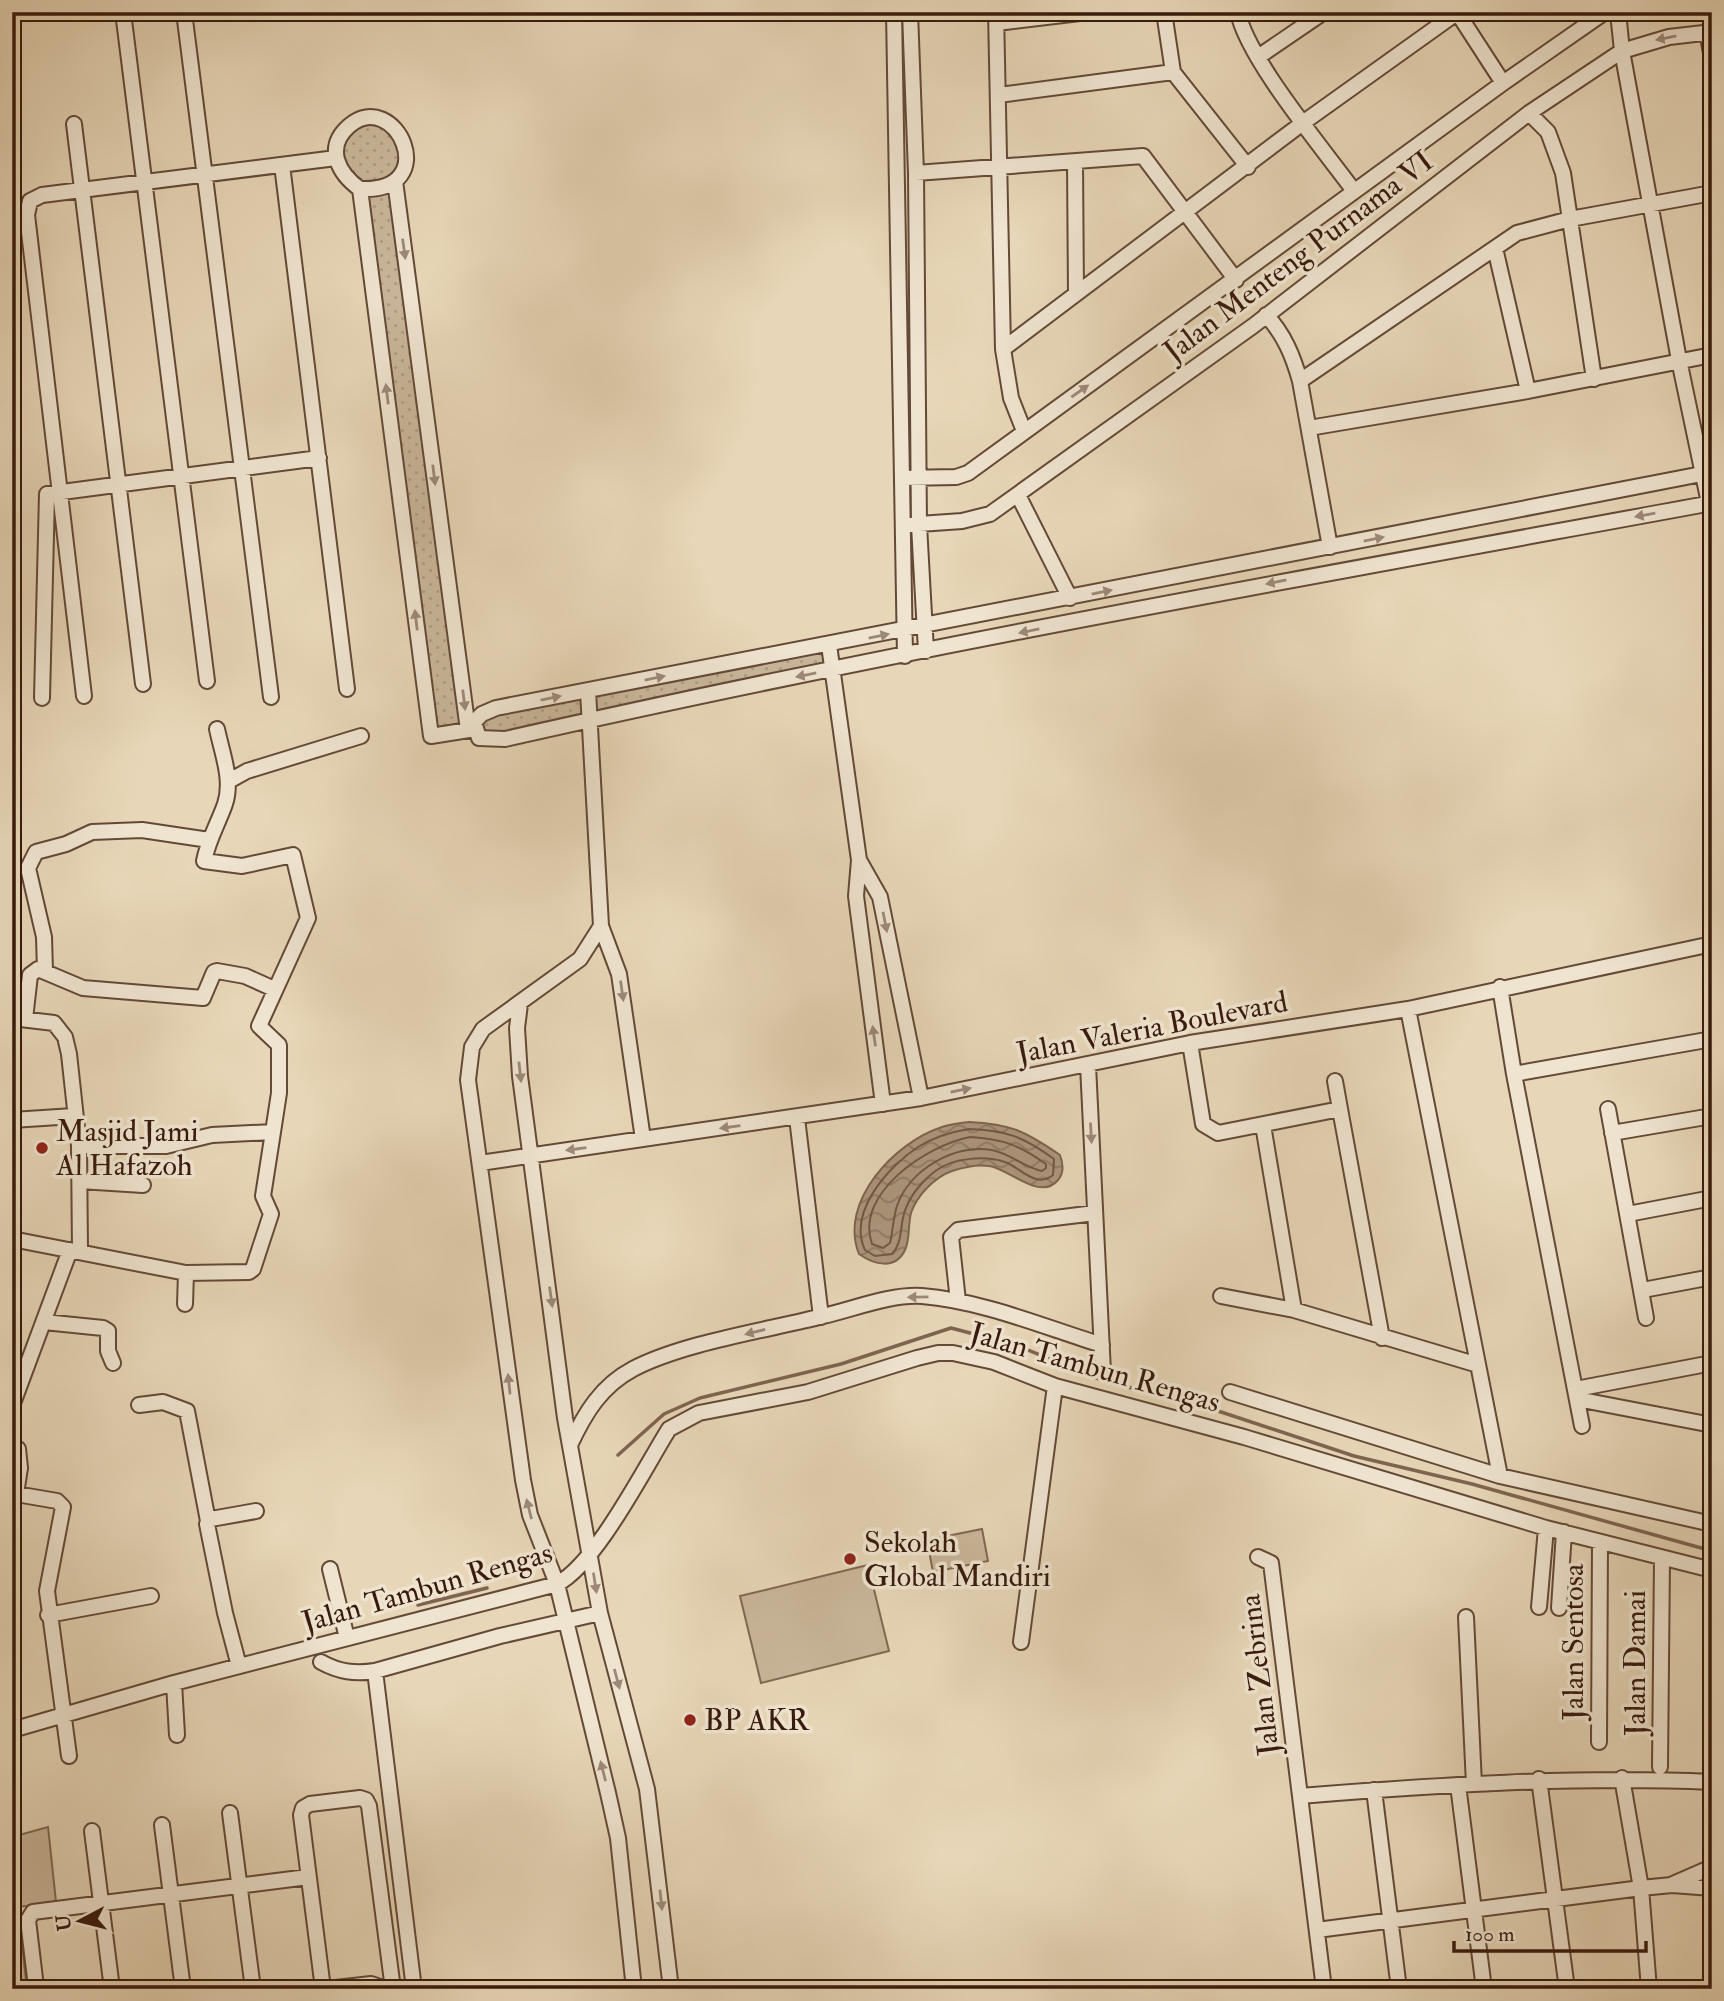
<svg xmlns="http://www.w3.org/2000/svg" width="1724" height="2001" font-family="'IM FELL Double Pica',serif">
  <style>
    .grass { fill: url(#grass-dots); stroke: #806853; stroke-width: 2 }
    .park { fill: #c9b69a; stroke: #806853; stroke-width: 2 }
    .water { fill: url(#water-waves); stroke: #7e6450; stroke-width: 2 }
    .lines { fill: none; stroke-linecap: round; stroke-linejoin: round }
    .shore { stroke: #725844; stroke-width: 2 }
    .stream { stroke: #7e6450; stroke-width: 3.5 }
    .minor-casing { stroke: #644937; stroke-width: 18 }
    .minor { stroke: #efe4d0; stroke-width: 14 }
    .oneway { fill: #9d8978 }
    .poi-dot { fill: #8f2418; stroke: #efe4d0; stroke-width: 2.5 }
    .labels { text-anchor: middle; stroke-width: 7; stroke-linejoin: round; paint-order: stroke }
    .street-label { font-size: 30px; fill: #381a0c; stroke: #efe4d0 }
    .poi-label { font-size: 30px; fill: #381a0c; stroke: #efe4d0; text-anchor: start }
  </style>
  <defs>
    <pattern id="grass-dots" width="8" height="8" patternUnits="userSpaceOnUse" patternTransform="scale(1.75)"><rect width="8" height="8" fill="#c9b69a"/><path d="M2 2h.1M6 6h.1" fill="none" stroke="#ad9c84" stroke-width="1.8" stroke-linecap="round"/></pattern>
    <pattern id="water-waves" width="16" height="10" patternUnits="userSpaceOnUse" patternTransform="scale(1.75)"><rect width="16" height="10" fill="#ac967d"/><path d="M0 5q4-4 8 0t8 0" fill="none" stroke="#8d7a65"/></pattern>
  </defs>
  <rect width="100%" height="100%" fill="#e7d6b7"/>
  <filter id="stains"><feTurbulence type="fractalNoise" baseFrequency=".00286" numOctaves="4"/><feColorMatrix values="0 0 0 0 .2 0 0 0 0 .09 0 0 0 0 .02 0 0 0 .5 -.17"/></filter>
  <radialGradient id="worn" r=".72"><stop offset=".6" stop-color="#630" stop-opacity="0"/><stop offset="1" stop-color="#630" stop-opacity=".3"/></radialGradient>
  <path class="grass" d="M 384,121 L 407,148 L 395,182 L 468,730 L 431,736 L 361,189 L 344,177 L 338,140 L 349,125 Z
    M 829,645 L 833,670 L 479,738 L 482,714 Z"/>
  <path class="park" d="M 982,1529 L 988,1561 L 933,1572 L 927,1540 Z
    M 868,1565 L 889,1651 L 761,1683 L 740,1596 Z
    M 48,1827 L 56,1902 L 18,1907 L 27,1989 L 12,1989 L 12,1837 Z"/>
  <path class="water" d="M 969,1122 C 1011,1124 1025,1131 1060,1155 C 1063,1163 1065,1172 1058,1180 C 1040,1202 1008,1168 989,1166 C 977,1164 964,1167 952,1171 C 935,1177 917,1195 911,1213 C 908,1224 910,1240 905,1250 C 895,1271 873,1264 859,1254 C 838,1202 895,1142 942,1127 C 951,1124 960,1123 969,1122 Z"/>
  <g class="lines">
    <path class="shore" d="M 969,1129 C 1006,1130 1024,1137 1054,1159 L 1053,1175 C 1036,1189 1021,1168 1005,1162 C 985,1155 954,1158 937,1170 C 925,1178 911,1194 906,1208 C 899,1223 904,1241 892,1254 L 875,1256 L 865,1250 C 847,1212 889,1166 918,1147 C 934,1137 950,1132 969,1129 Z
      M 970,1137 C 1003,1139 1019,1145 1046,1164 L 1046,1168 L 1042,1171 C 1024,1167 1011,1154 992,1150 C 955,1143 909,1170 897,1206 C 893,1218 893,1231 890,1243 L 883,1248 L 872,1244 C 854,1193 928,1145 970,1137 Z"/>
    <path class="stream" d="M 618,1455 L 664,1414 L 700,1398 L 841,1364 L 951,1328 L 1016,1345 L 1106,1382 L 1188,1401 L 1354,1456 L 1472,1484 L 1712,1551
      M 418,1605 L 487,1588"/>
    <defs>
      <path id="minor" d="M 123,12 L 207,681
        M 184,12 L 271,697
        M 894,12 L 905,656
        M 910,12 L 916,173 L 919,525 L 926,651
        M 996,12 L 1003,349 L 1011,398 L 1024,431
        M 1164,12 L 1173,72 L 1248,167
        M 1238,12 C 1246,57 1324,150 1354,191
        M 1457,12 L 1503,83
        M 1618,12 L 1622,51 L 1679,360 L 1709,503
        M 997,23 L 1088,12
        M 1707,32 L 1712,58
        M 1258,57 L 1324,12
        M 999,95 L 1173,72
        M 1529,113 L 1548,132 L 1563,173 L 1594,379
        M 74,124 L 143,684
        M 1075,162 L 1076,294
        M 282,165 L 347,689
        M 916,173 L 1143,156 L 1236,280
        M 395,181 L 468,730
        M 360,189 C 445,193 395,86 349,126 C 324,148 339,174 360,189 L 431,736 L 475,729
        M 1495,248 L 1528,391
        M 1266,315 C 1284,334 1293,356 1300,381
        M 1003,349 L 1304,122 L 1458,12
        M 1309,428 L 1528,391 L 1712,355
        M 1712,472 L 496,708 L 482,714 L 474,722 L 479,738 L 505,739 C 905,648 1309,577 1712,503
        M 903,478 L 956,477 L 968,473 L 1503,83 L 1605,12
        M 1018,495 L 1070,598
        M 905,525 L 962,521 L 990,514 L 1253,326 L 1529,113 L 1622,51 L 1669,37 L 1712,32
        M 1330,547 L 1300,381 L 1517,233 L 1570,219 L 1712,193
        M 829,645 L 859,860 L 856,896 L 883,1104
        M 588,691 L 601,926 L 619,974 L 643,1139
        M 84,696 L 27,215 L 30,201 L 42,195 L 336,158
        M 42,698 L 47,494 L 319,458
        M 229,781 L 247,771 L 361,736
        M 859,860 L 880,897 L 921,1098
        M 601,926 L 580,959 L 483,1029 L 472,1047 L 468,1080 L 523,1480 L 530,1515 L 557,1584 L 608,1793 L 618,1838 L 634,1989
        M 45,971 L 44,937 L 28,868 L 36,852 L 66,844 L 92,832 L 142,830 L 209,840
        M 1500,987 L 1514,1074 L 1582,1426
        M 520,1004 L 517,1028 L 520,1076 L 565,1418 L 600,1613 L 647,1789 L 671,1989
        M 1408,1009 L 1500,1476
        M 12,1018 L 54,1023 L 65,1037 L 69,1054 L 79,1146 L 80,1251
        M 25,1019 L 30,975 L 38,969 L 83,988 L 203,998 L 214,972 L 217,971 L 245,976 L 274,989
        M 1190,1043 L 1203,1124 L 1218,1133 L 1340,1109 L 1382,1338
        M 1088,1065 L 1103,1372
        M 1514,1074 L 1712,1039
        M 1335,1081 L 1340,1109
        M 1608,1109 L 1646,1318
        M 797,1118 L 821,1317
        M 12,1120 L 74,1116
        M 1263,1125 L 1294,1310 L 1478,1365
        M 1612,1133 L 1712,1116
        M 79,1146 L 166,1146 L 212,1135 L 273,1132 L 279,1093 L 279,1045 L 259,1026 L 308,918 L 293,855 L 242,866 L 204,861 C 208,840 218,824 225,804 C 233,780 222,753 217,729
        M 480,1163 L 921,1098 L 1190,1043 L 1408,1009 L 1712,944
        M 80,1181 L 143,1185
        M 1628,1214 L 1712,1198
        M 12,1239 L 186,1273 L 249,1272 L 253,1269 L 271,1214 L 263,1196 L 273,1132
        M 1643,1290 L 1712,1277
        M 1221,1296 L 1294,1310
        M 958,1301 L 951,1237 L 958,1230 L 1095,1213
        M 185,1304 L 186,1273
        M 44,1322 L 103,1328 L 108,1331 L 108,1351 L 113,1363
        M 1576,1389 L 1712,1363
        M 1230,1392 L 1500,1476 L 1712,1524
        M 1577,1399 L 1712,1425
        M 139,1405 L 163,1402 L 187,1411 L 208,1521
        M 12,1406 L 70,1250
        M 570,1445 C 585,1413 601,1386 633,1369 C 682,1343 768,1330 823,1316 C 854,1309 890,1294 922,1296 C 983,1301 1044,1327 1102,1345
        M 12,1446 L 18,1449 L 20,1468 L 16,1494 L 57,1501 L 63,1507 L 47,1591 L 69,1756
        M 1258,1557 L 1271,1563 L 1324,1989
        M 330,1569 L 347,1638
        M 1539,1607 L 1546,1528
        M 1559,1608 L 1564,1532
        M 48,1615 L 151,1596
        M 1466,1617 L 1474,1784
        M 1021,1642 L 1055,1386
        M 321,1662 C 339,1672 355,1674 375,1671 L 500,1636 L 600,1613
        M 239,1666 L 225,1613 L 207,1524 L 211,1519 L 256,1511
        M 375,1671 L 414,1989
        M 174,1683 L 177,1735
        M 12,1730 L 174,1683 L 557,1584 C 596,1564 644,1469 669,1429 L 699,1413 L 808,1392 L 917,1358 L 938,1353 L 953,1353 L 994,1362 L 1055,1386 L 1244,1437 L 1546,1528 L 1712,1570
        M 1599,1742 L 1600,1542
        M 1660,1767 L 1662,1558
        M 1622,1778 L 1641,1888 L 1649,1989
        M 1539,1779 L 1567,1989
        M 1458,1785 L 1484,1989
        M 1374,1790 L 1399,1989
        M 1300,1796 C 1438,1785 1574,1776 1712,1782
        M 230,1813 L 253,1989
        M 162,1825 L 183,1989
        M 92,1831 L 112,1989
        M 1673,1884 L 1712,1867
        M 1317,1930 L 1641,1888 L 1672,1885 L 1712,1888
        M 36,1987 L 28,1920 L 33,1912 L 308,1877
        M 323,1989 L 301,1815 L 303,1808 L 310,1804 L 360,1798 L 366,1800 L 369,1806 L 393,1989
        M 327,1989 L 371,1984 L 386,1989"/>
    </defs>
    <use href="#minor" class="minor-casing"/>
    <use href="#minor" class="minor"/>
  </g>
  <defs><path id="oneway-solid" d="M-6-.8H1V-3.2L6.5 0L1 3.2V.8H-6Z" transform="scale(1.75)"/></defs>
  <g class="oneway">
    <use href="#oneway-solid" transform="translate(1666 38) rotate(169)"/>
    <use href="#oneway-solid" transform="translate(404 249) rotate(82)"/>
    <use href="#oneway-solid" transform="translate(1080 391) rotate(-35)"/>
    <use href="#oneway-solid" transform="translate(387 394) rotate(-97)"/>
    <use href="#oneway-solid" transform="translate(434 475) rotate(83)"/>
    <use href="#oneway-solid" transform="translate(1645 515) rotate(170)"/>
    <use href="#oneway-solid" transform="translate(1374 539) rotate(-11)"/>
    <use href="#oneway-solid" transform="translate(1276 582) rotate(169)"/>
    <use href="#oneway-solid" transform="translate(1102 592) rotate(-11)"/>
    <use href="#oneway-solid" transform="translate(416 620) rotate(-97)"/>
    <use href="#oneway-solid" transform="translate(1029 631) rotate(169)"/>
    <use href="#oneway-solid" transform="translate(879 636) rotate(-11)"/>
    <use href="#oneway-solid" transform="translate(806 675) rotate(169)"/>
    <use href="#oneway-solid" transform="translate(655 678) rotate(-11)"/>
    <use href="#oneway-solid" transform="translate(551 698) rotate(-11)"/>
    <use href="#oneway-solid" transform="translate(464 700) rotate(83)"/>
    <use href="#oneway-solid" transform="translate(885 922) rotate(79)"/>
    <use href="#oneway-solid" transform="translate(622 991) rotate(82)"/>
    <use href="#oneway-solid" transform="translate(874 1036) rotate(-98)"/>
    <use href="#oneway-solid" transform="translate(520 1072) rotate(84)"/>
    <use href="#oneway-solid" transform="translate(961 1090) rotate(-11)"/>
    <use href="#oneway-solid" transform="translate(730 1127) rotate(172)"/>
    <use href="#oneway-solid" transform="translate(1091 1133) rotate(87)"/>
    <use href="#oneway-solid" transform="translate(576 1149) rotate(172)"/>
    <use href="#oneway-solid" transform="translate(551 1297) rotate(82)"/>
    <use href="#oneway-solid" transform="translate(918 1297) rotate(179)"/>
    <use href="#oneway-solid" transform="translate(755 1332) rotate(166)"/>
    <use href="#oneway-solid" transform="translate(509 1384) rotate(-96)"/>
    <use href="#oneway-solid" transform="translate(529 1509) rotate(-104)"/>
    <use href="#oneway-solid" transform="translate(595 1583) rotate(81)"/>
    <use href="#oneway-solid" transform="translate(617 1679) rotate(75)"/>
    <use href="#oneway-solid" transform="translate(603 1771) rotate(-104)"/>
    <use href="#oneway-solid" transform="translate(661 1900) rotate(84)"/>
  </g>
  <g class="poi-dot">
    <circle cx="42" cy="1148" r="7"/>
    <circle cx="850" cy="1559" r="7"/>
    <circle cx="690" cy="1720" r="7"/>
  </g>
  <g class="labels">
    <g class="street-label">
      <text transform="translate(1298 256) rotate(-37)" y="10">Jalan Menteng Purnama VI</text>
      <text transform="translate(1152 1027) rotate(-11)" y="10">Jalan Valeria Boulevard</text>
      <text transform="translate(1095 1367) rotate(16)" y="10">Jalan Tambun Rengas</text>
      <text transform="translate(427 1587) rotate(-16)" y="10">Jalan Tambun Rengas</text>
      <text transform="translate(1573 1642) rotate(-90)" y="10">Jalan Sentosa</text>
      <text transform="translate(1635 1663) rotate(-90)" y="10">Jalan Damai</text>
      <text transform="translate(1259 1675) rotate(-97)" y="10">Jalan Zebrina</text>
    </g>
    <g class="poi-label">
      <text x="56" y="1141">Masjid Jami<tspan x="56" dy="34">Al Hafazoh</tspan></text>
      <text x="864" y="1552">Sekolah<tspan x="864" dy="34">Global Mandiri</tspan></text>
      <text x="704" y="1730">BP AKR</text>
    </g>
  </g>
  <rect width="1724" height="2001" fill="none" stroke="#e7d6b7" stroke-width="42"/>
  <rect x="14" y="14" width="1696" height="1973" fill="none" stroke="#381a0c" stroke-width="3.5"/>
  <rect x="21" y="21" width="1682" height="1959" fill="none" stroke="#381a0c" stroke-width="2"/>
  <g transform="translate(80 1921) rotate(263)" stroke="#efe4d0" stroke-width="5" paint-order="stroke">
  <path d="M0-5L12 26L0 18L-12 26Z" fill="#381a0c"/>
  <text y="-10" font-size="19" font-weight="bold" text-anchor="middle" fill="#381a0c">U</text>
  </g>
  <path d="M1454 1941v10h192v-10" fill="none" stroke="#381a0c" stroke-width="3.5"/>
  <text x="1465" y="1941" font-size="21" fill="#381a0c" stroke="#efe4d0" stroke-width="5" paint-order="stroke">100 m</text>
  <rect width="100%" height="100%" filter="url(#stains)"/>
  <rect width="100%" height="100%" fill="url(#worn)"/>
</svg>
